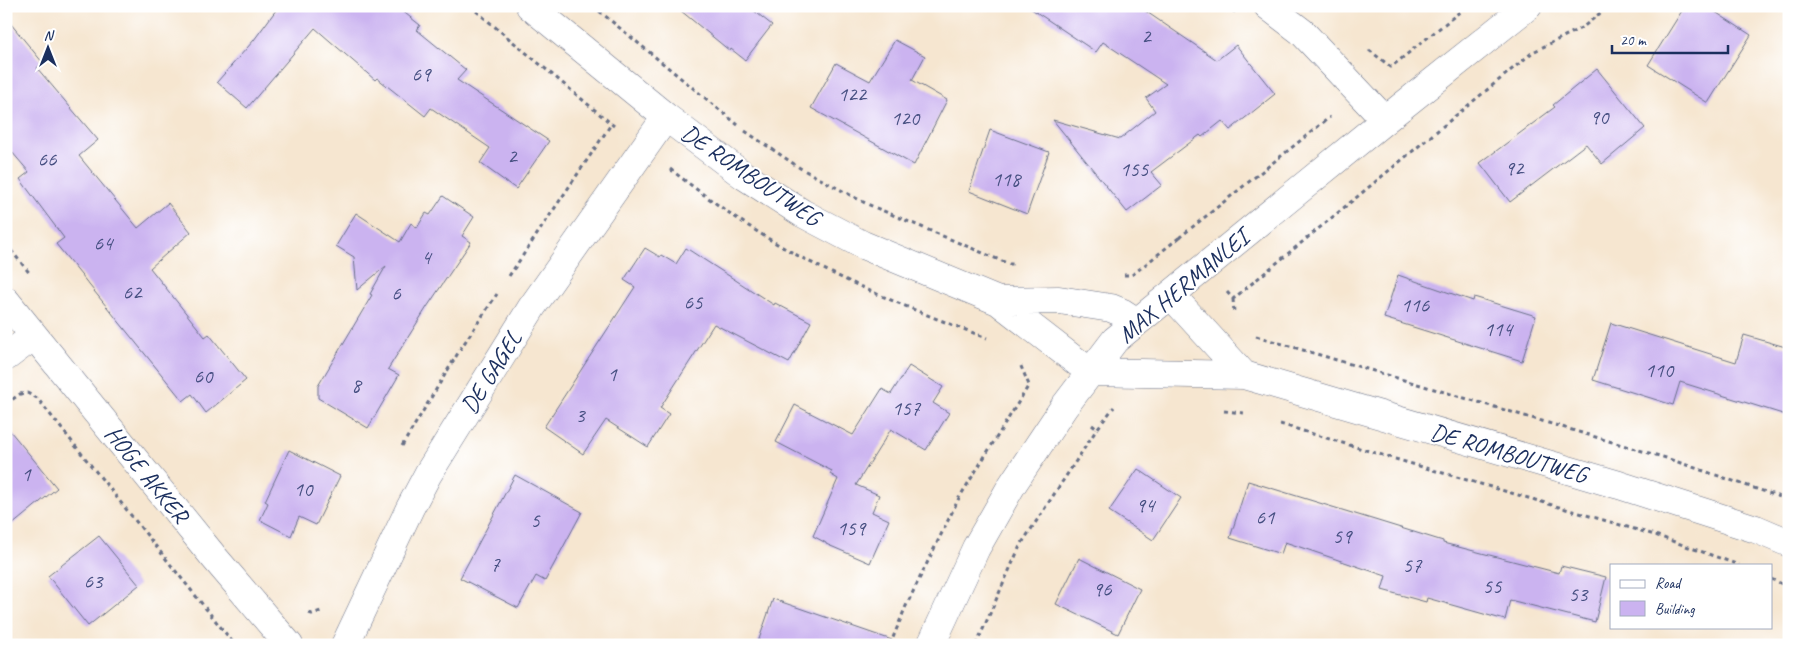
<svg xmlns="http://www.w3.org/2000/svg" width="1795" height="651" font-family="Caveat,sans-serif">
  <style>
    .building { fill: #cbb3f0 }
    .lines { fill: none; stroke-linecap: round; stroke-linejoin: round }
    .minor-casing { stroke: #686f86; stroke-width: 29 }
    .path { stroke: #686f86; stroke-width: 3; stroke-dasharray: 4 4; stroke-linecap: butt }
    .minor { stroke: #fff; stroke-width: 28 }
    .labels { text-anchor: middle; stroke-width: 4; stroke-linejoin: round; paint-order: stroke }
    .number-label { font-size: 21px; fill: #475082 }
    .street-label { font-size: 24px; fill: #1b2f5e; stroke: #fff }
  </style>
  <rect width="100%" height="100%" fill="#fff"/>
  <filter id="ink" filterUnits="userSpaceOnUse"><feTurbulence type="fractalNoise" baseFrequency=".02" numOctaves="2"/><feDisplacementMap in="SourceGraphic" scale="10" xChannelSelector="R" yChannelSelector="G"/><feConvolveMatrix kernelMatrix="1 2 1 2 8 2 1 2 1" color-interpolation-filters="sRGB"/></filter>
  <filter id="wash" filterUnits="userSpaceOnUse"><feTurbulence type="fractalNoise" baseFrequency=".0096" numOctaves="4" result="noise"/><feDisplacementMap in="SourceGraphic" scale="20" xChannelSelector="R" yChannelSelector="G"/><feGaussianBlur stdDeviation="1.12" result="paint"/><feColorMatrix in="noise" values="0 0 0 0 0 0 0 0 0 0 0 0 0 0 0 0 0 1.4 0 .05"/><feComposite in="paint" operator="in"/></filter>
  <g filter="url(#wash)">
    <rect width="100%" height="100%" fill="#f6e6d0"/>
    <g id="blocks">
      <path class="building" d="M 279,6 L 396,6 L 420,25 L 417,30 L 466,70 L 457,80 L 549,141 L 516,189 L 480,163 L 490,148 L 431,108 L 425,116 L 377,78 L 375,80 L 315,28 L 247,108 L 217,82 L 254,40 Z
        M 675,6 L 748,6 L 772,25 L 745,60 L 731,49 L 730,51 Z
        M 1027,6 L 1138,6 L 1217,60 L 1236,45 L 1275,94 L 1230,130 L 1222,121 L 1202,137 L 1200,135 L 1151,172 L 1162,185 L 1127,212 L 1053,120 L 1120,139 L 1155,111 L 1146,98 L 1166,84 L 1103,42 L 1096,52 Z
        M 1685,6 L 1706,6 L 1751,35 L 1708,103 L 1648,65 Z
        M 6,18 L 43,63 L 37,68 L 98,140 L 79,156 L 138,228 L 168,203 L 191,232 L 150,268 L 205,337 L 209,334 L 246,380 L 206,413 L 192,394 L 183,401 L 56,244 L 64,238 L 20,179 L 29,172 L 6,145 Z
        M 895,40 L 925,56 L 912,80 L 947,100 L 914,165 L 811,108 L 836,63 L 870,81 Z
        M 1597,69 L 1645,128 L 1602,164 L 1586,144 L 1510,202 L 1480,163 L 1555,107 L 1553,105 Z
        M 990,130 L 1049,152 L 1027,214 L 969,191 Z
        M 443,196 L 474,217 L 462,236 L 471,242 L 427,307 L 388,369 L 399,375 L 368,428 L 318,398 L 318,386 L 372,295 L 370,294 L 386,266 L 357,290 L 354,257 L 336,246 L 356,213 L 400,242 L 411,223 L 417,228 L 426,213 L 430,215 Z
        M 645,248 L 660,257 L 661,255 L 676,264 L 686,248 L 774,305 L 775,303 L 811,322 L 789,363 L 714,324 L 660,408 L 669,414 L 648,447 L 606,420 L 583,454 L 544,427 L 635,287 L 624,280 Z
        M 1398,275 L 1473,301 L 1474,297 L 1536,316 L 1522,361 L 1384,318 Z
        M 1611,323 L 1736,362 L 1744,335 L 1789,348 L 1789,416 L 1680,382 L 1673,405 L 1593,380 Z
        M 909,366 L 943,387 L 933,403 L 949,413 L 926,450 L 891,429 L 856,485 L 879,495 L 872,512 L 889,520 L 870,563 L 826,544 L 826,543 L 813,536 L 838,479 L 830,474 L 832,471 L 776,442 L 795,405 L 853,435 L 882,389 L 891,394 Z
        M 6,426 L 57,488 L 6,530 Z
        M 289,450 L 340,476 L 316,525 L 299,517 L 291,536 L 260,520 L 268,503 L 265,501 Z
        M 1138,469 L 1181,498 L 1153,540 L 1109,511 Z
        M 515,475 L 582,512 L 545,581 L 536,576 L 518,608 L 460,578 Z
        M 1248,481 L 1443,541 L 1443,543 L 1559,573 L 1561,566 L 1606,577 L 1595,622 L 1510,600 L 1505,620 L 1427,598 L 1426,602 L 1382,590 L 1386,576 L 1285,542 L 1281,554 L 1230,538 Z
        M 99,536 L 139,585 L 88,626 L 48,576 Z
        M 1079,558 L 1140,589 L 1118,634 L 1056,604 Z
        M 773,599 L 892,640 L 891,645 L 757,645 Z"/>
    </g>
  </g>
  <g filter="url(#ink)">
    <use href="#blocks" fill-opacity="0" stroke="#686f86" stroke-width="1"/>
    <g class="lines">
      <defs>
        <path id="minor" d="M 530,6 L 666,117 L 743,175 L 802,213 L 863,245 L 998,301 L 1090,372 L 1244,375 L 1619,485 L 1756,529 L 1789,543
          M 1268,6 L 1302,32 L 1385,120
          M 1171,295 L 1244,375
          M 6,301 L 213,556 L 289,645
          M 998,301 L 1059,300 L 1111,308 L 1123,313 L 1137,322
          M 6,357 L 34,336
          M 345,645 L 410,508 L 428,474 L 532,307 L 666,117
          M 931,645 L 976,548 L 1012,485 L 1064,407 L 1115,340 L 1385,120 L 1528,6"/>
      </defs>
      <use href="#minor" class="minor-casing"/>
      <path class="path" d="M 470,6 L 614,126
        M 593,6 L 738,125
        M 1228,6 L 1235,12
        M 1369,50 L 1391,67 L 1467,6
        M 745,131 L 800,168 L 867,204 L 1009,264 L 1014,264
        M 670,169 C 702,194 735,218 769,239 C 835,279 915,311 987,338
        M 1181,238 L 1180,237 L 1330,117
        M 6,244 L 31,275
        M 1124,275 L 1132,275 L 1180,237
        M 509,276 L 612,123
        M 1227,292 L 1233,299 L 1533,52 L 1583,27 L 1609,6
        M 1233,299 L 1234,313
        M 1256,336 L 1666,458 L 1789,500
        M 6,404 L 20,394 L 27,393 L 37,398 L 235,645
        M 1224,411 L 1245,413
        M 1280,424 L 1402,461 L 1658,536 L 1739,565
        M 1092,425 L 1097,429 L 1114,407
        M 402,446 L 461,348 L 497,294
        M 1771,579 L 1789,587
        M 309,613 L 312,614 L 321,611 L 322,608
        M 890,645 L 906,606 L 959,498 L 1029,385 L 1020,364
        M 976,645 L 1020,546 L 1097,429"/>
      <use href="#minor" class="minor"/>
    </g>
  </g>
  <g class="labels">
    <g class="number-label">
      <text x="1146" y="43">2</text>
      <text x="421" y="81">69</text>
      <text x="852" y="101">122</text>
      <text x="1599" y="124">90</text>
      <text x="905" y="125">120</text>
      <text x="512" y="163">2</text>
      <text x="47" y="166">66</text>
      <text x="1514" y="175">92</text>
      <text x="1134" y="176">155</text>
      <text x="1006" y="186">118</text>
      <text x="103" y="250">64</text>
      <text x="426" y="264">4</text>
      <text x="132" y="299">62</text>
      <text x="396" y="300">6</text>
      <text x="693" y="309">65</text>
      <text x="1415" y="312">116</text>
      <text x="1498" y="336">114</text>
      <text x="1659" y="377">110</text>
      <text x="612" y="381">1</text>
      <text x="203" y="383">60</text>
      <text x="356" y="392">8</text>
      <text x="906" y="415">157</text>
      <text x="580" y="422">3</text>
      <text x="26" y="481">1</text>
      <text x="303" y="496">10</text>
      <text x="1145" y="512">94</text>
      <text x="1265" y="524">61</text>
      <text x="535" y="527">5</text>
      <text x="851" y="535">159</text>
      <text x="1342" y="543">59</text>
      <text x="495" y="571">7</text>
      <text x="1412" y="572">57</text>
      <text x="93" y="588">63</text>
      <text x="1492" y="593">55</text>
      <text x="1102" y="596">96</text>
      <text x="1578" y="601">53</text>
    </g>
    <g class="street-label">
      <text transform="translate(751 175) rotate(34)" y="8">DE ROMBOUTWEG</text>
      <text transform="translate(1183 286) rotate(-40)" y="8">MAX HERMANLEI</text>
      <text transform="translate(491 372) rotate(-58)" y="8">DE GAGEL</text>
      <text transform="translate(1509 453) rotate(16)" y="8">DE ROMBOUTWEG</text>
      <text transform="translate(147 474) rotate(51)" y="8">HOGE AKKER</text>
    </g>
  </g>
  <rect width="1795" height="651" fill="none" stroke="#fff" stroke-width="25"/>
  <rect x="1610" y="564" width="162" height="65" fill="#ffffff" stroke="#a4acbf"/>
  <rect x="1620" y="580" width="25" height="8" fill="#ffffff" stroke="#a4acbf"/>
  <text x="1655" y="588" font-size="15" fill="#1b2f5e">Road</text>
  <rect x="1620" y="601" width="25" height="15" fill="#cbb3f0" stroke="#a4acbf"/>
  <text x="1655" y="614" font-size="15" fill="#1b2f5e">Building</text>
  <g transform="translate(48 48)" stroke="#ffffff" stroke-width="4" paint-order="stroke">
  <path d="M0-4L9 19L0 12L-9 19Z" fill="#1b2f5e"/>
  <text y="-8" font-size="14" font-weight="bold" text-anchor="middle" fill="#1b2f5e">N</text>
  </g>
  <path d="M1612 45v8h116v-8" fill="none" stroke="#1b2f5e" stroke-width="2.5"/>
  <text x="1620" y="45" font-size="15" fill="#1b2f5e" stroke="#ffffff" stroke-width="4" paint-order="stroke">20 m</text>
</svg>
